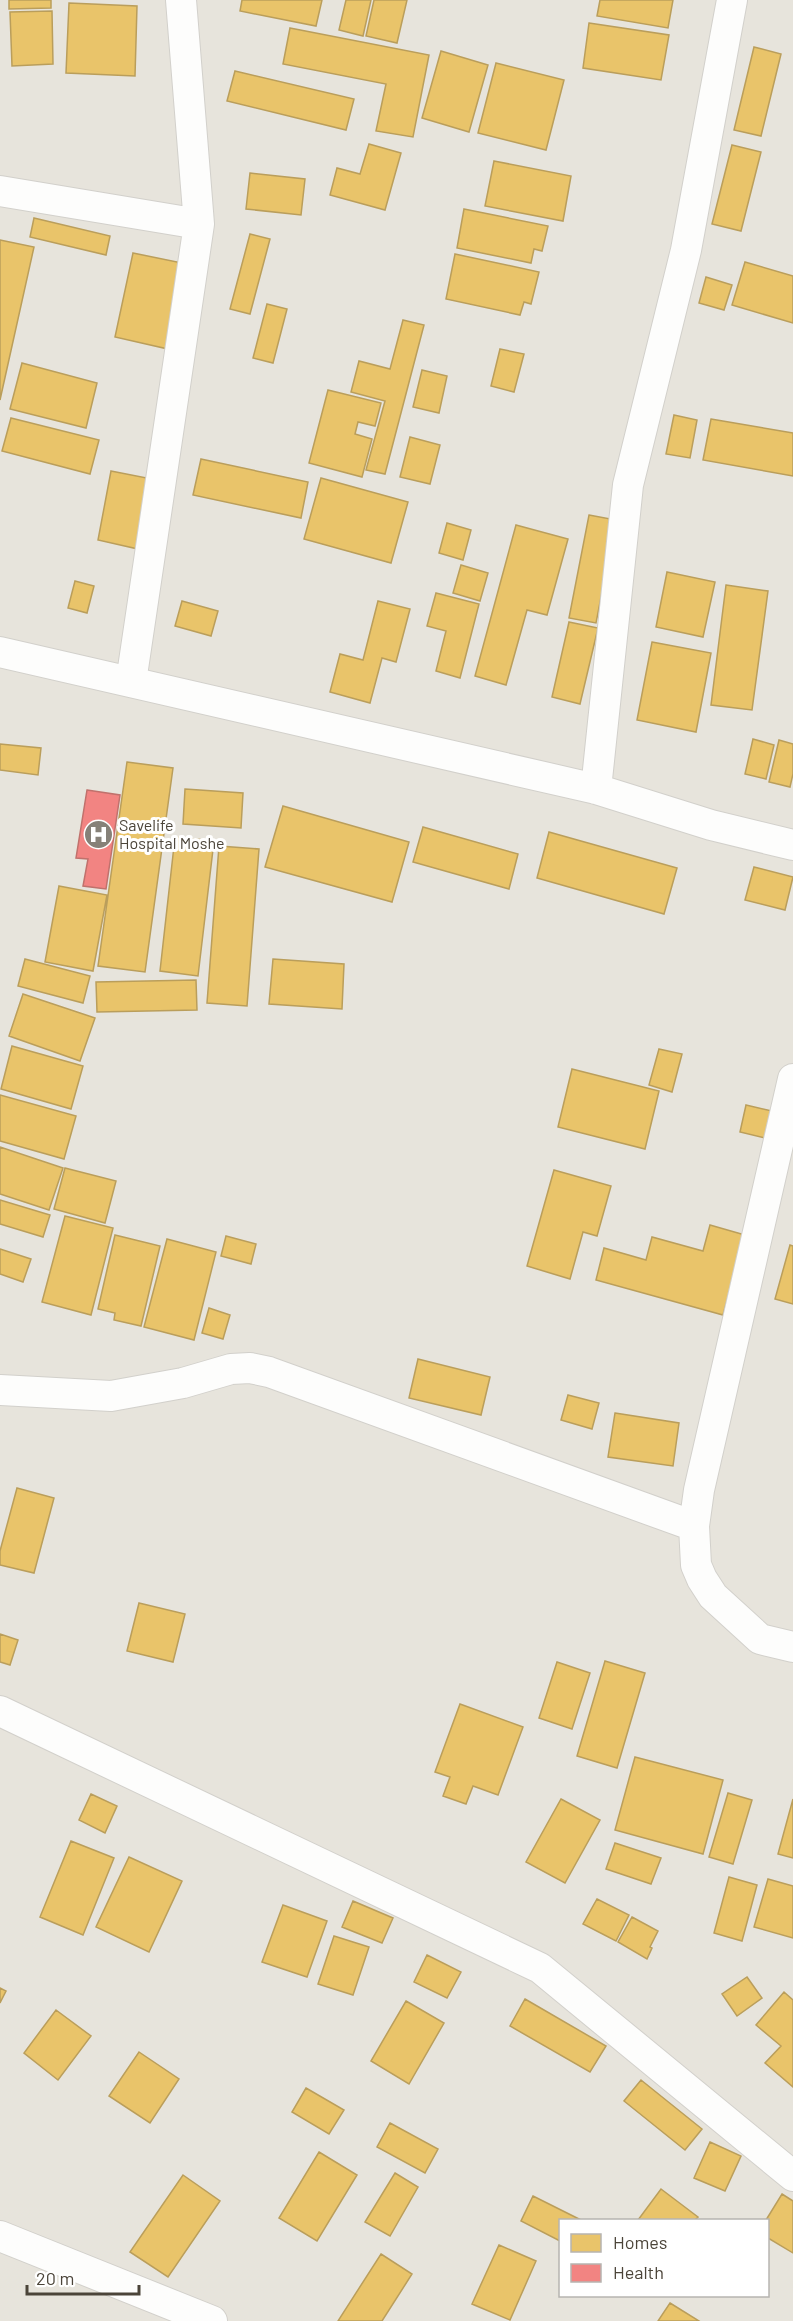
<svg xmlns="http://www.w3.org/2000/svg" width="793" height="2321" font-family="Barlow,sans-serif">
  <style>
    .residential { fill: #e7e4dc; fill-rule: evenodd }
    .homes { fill: #e9c46a; stroke: #ba9e5b; stroke-width: 1.5 }
    .health { fill: #f28482; stroke: #c0716c; stroke-width: 1.5 }
    .lines { fill: none; stroke-linecap: round; stroke-linejoin: round }
    .street-casing { stroke: #d2d0cb; stroke-width: 32 }
    .street { stroke: #fdfdfc; stroke-width: 30 }
    .labels { text-anchor: middle; stroke-width: 6; stroke-linejoin: round; paint-order: stroke }
    .poi-label { font-size: 16px; fill: #4b4439; stroke: #fff; text-anchor: start }
  </style>
  <rect width="100%" height="100%" fill="#f4f2ee"/>
  <path class="residential" d="M 0,0 L 793,0 L 793,2321 L 0,2321 ZM 560,2220 L 768,2220 L 768,2296 L 560,2296 Z"/>
  <path class="homes" d="M 9,0 L 51,0 L 51,8 L 9,9 Z
    M 242,0 L 322,0 L 316,26 L 240,11 Z
    M 346,0 L 371,0 L 363,36 L 339,30 Z
    M 374,0 L 407,0 L 397,43 L 366,36 Z
    M 600,0 L 673,0 L 668,28 L 597,16 Z
    M 69,3 L 137,6 L 135,76 L 66,73 Z
    M 52,11 L 53,64 L 12,66 L 10,12 Z
    M 589,23 L 669,35 L 661,80 L 583,68 Z
    M 290,28 L 429,55 L 413,137 L 376,131 L 386,84 L 283,64 Z
    M 754,47 L 781,54 L 761,136 L 734,130 Z
    M 441,51 L 488,65 L 469,132 L 422,118 Z
    M 496,63 L 564,80 L 546,150 L 478,133 Z
    M 235,71 L 354,99 L 346,130 L 227,101 Z
    M 369,144 L 401,153 L 385,210 L 330,195 L 337,168 L 360,174 Z
    M 732,145 L 761,152 L 741,231 L 712,224 Z
    M 494,161 L 571,176 L 563,221 L 485,206 Z
    M 250,173 L 305,179 L 301,215 L 246,209 Z
    M 464,209 L 548,226 L 542,251 L 534,249 L 531,263 L 457,248 Z
    M 34,218 L 110,236 L 106,255 L 30,237 Z
    M 250,234 L 270,239 L 250,314 L 230,309 Z
    M 0,240 L 34,247 L 0,400 Z
    M 133,253 L 187,264 L 168,349 L 115,337 Z
    M 455,254 L 539,272 L 531,304 L 524,302 L 520,315 L 446,299 Z
    M 745,262 L 793,276 L 793,323 L 732,305 Z
    M 706,277 L 732,285 L 724,310 L 699,303 Z
    M 267,304 L 287,309 L 273,363 L 253,358 Z
    M 403,320 L 424,325 L 385,474 L 366,470 L 385,401 L 351,392 L 359,361 L 390,369 Z
    M 500,349 L 524,354 L 514,392 L 491,386 Z
    M 22,363 L 97,383 L 86,428 L 10,409 Z
    M 422,370 L 447,376 L 439,413 L 413,407 Z
    M 328,390 L 381,403 L 375,426 L 358,422 L 355,434 L 372,439 L 362,477 L 309,463 Z
    M 674,415 L 697,420 L 690,458 L 666,454 Z
    M 11,418 L 99,440 L 90,474 L 2,451 Z
    M 711,419 L 793,433 L 793,476 L 703,460 Z
    M 410,437 L 440,445 L 430,484 L 400,477 Z
    M 201,459 L 308,482 L 301,518 L 193,495 Z
    M 111,471 L 152,479 L 138,549 L 98,540 Z
    M 321,478 L 408,502 L 391,563 L 304,539 Z
    M 589,515 L 616,520 L 596,623 L 569,618 Z
    M 447,523 L 471,530 L 463,560 L 439,553 Z
    M 516,525 L 568,539 L 547,615 L 527,610 L 506,685 L 475,676 Z
    M 461,565 L 488,573 L 480,601 L 453,593 Z
    M 667,572 L 715,582 L 703,637 L 656,627 Z
    M 75,581 L 94,586 L 87,613 L 68,608 Z
    M 726,585 L 768,591 L 752,710 L 711,705 Z
    M 436,593 L 479,604 L 460,678 L 436,671 L 446,631 L 427,626 Z
    M 182,601 L 218,611 L 211,636 L 175,626 Z
    M 378,601 L 410,609 L 396,662 L 382,658 L 370,703 L 330,692 L 340,654 L 363,660 Z
    M 569,622 L 598,628 L 580,704 L 552,697 Z
    M 652,642 L 711,653 L 696,732 L 637,720 Z
    M 753,739 L 774,745 L 766,779 L 745,774 Z
    M 779,740 L 793,744 L 793,774 L 790,787 L 769,782 Z
    M 0,744 L 41,748 L 38,775 L 0,770 Z
    M 127,762 L 173,768 L 145,972 L 98,966 Z
    M 185,789 L 243,793 L 241,828 L 183,824 Z
    M 283,806 L 409,842 L 392,902 L 265,867 Z
    M 423,827 L 518,854 L 509,889 L 413,862 Z
    M 549,832 L 677,868 L 664,914 L 537,878 Z
    M 175,837 L 214,841 L 198,976 L 160,971 Z
    M 219,846 L 259,849 L 247,1006 L 207,1003 Z
    M 754,867 L 793,877 L 785,910 L 745,900 Z
    M 59,886 L 107,895 L 93,971 L 45,962 Z
    M 25,959 L 90,976 L 83,1003 L 18,986 Z
    M 273,959 L 344,964 L 342,1009 L 269,1004 Z
    M 196,980 L 197,1010 L 97,1012 L 96,982 Z
    M 23,994 L 95,1018 L 80,1061 L 9,1036 Z
    M 12,1046 L 83,1066 L 71,1109 L 1,1089 Z
    M 659,1049 L 682,1054 L 672,1092 L 649,1085 Z
    M 572,1069 L 659,1091 L 645,1149 L 558,1127 Z
    M 0,1095 L 76,1116 L 64,1159 L 0,1141 Z
    M 746,1105 L 772,1111 L 765,1138 L 740,1132 Z
    M 0,1147 L 63,1168 L 49,1210 L 0,1194 Z
    M 65,1168 L 116,1181 L 105,1223 L 54,1209 Z
    M 554,1170 L 611,1186 L 597,1236 L 583,1232 L 570,1279 L 527,1266 Z
    M 0,1200 L 50,1215 L 43,1237 L 0,1224 Z
    M 65,1216 L 113,1228 L 91,1315 L 42,1302 Z
    M 710,1225 L 745,1235 L 723,1315 L 596,1280 L 604,1248 L 646,1260 L 652,1237 L 703,1251 Z
    M 115,1235 L 160,1246 L 141,1326 L 114,1320 L 115,1313 L 98,1309 Z
    M 226,1236 L 256,1244 L 251,1264 L 221,1256 Z
    M 167,1239 L 216,1252 L 194,1340 L 144,1327 Z
    M 790,1245 L 793,1246 L 793,1304 L 775,1299 Z
    M 0,1249 L 31,1259 L 23,1282 L 0,1274 Z
    M 209,1308 L 230,1315 L 223,1339 L 202,1333 Z
    M 418,1359 L 490,1377 L 481,1415 L 409,1398 Z
    M 568,1395 L 599,1403 L 592,1429 L 561,1420 Z
    M 615,1413 L 679,1423 L 673,1466 L 608,1457 Z
    M 17,1488 L 54,1498 L 34,1573 L 0,1565 L 0,1551 Z
    M 139,1603 L 185,1614 L 173,1662 L 127,1651 Z
    M 0,1634 L 18,1640 L 10,1665 L 0,1662 Z
    M 605,1661 L 645,1673 L 617,1768 L 577,1756 Z
    M 557,1662 L 590,1673 L 572,1729 L 539,1718 Z
    M 460,1704 L 523,1727 L 498,1795 L 473,1786 L 466,1804 L 443,1796 L 450,1777 L 435,1772 Z
    M 635,1757 L 723,1780 L 703,1854 L 615,1830 Z
    M 728,1793 L 752,1800 L 733,1864 L 709,1857 Z
    M 91,1794 L 117,1806 L 105,1833 L 79,1820 Z
    M 561,1799 L 600,1820 L 565,1883 L 526,1862 Z
    M 793,1799 L 793,1858 L 778,1854 Z
    M 71,1841 L 114,1858 L 83,1935 L 40,1917 Z
    M 615,1843 L 661,1858 L 651,1884 L 606,1869 Z
    M 129,1857 L 182,1881 L 149,1952 L 96,1927 Z
    M 729,1877 L 757,1885 L 742,1941 L 714,1933 Z
    M 768,1879 L 793,1886 L 793,1938 L 754,1927 Z
    M 597,1899 L 629,1915 L 616,1941 L 583,1924 Z
    M 353,1901 L 393,1918 L 382,1943 L 342,1927 Z
    M 283,1905 L 327,1921 L 307,1977 L 262,1962 Z
    M 632,1917 L 658,1931 L 650,1947 L 652,1948 L 647,1959 L 618,1942 Z
    M 334,1936 L 369,1947 L 353,1995 L 318,1984 Z
    M 427,1955 L 461,1972 L 447,1998 L 414,1982 Z
    M 747,1977 L 762,1998 L 737,2016 L 722,1994 Z
    M 0,1988 L 6,1991 L 0,2003 Z
    M 784,1992 L 793,2000 L 793,2087 L 765,2063 L 781,2046 L 756,2025 Z
    M 525,1999 L 606,2046 L 590,2072 L 510,2026 Z
    M 406,2001 L 444,2023 L 409,2084 L 371,2061 Z
    M 56,2010 L 91,2036 L 58,2080 L 24,2053 Z
    M 139,2052 L 179,2079 L 150,2123 L 109,2096 Z
    M 641,2080 L 702,2129 L 685,2150 L 624,2101 Z
    M 306,2088 L 344,2110 L 329,2134 L 292,2112 Z
    M 390,2123 L 438,2149 L 425,2173 L 377,2147 Z
    M 710,2142 L 741,2156 L 725,2191 L 694,2178 Z
    M 319,2152 L 357,2175 L 317,2241 L 279,2218 Z
    M 395,2173 L 418,2187 L 390,2236 L 365,2222 Z
    M 183,2175 L 220,2201 L 168,2277 L 130,2252 Z
    M 661,2189 L 698,2217 L 695,2220 L 638,2220 Z
    M 782,2194 L 793,2201 L 793,2253 L 768,2238 L 766,2220 Z
    M 533,2196 L 581,2220 L 560,2220 L 560,2241 L 521,2221 Z
    M 499,2245 L 536,2261 L 510,2320 L 472,2304 Z
    M 381,2254 L 412,2274 L 382,2321 L 338,2321 Z
    M 670,2303 L 699,2321 L 658,2321 Z"/>
  <path class="health" d="M 87,790 L 120,795 L 106,889 L 83,886 L 88,859 L 76,858 Z"/>
  <g class="lines">
    <defs>
      <path id="street" d="M 0,191 L 199,224
        M 0,652 L 596,789 L 711,825 L 793,845
        M 131,682 L 199,224 L 181,0
        M 596,789 L 628,485 L 686,250 L 732,0
        M 793,1079 L 699,1490 L 694,1526 L 696,1565 L 702,1579 L 713,1596 L 760,1639 L 793,1647
        M 0,1390 L 111,1396 L 183,1383 L 231,1369 L 250,1368 L 269,1372 L 694,1526
        M 0,1711 L 540,1968 L 793,2176
        M 0,2236 L 212,2321"/>
    </defs>
    <use href="#street" class="street-casing"/>
    <use href="#street" class="street"/>
  </g>
  <defs>
    <symbol id="hospital-disc" viewBox="-11 -11 22 22"><circle r="9.5" fill="#868178" stroke="#fff"/><path d="M-5-5h3v3.5h4V-5h3V5h-3V1.5h-4V5h-3Z" fill="#fff"/></symbol>
  </defs>
  <g fill-rule="evenodd">
    <use href="#hospital-disc" x="82" y="818" width="33" height="33"/>
  </g>
  <g class="labels">
    <g class="poi-label">
      <text x="119" y="831">Savelife<tspan x="119" dy="18">Hospital Moshe</tspan></text>
    </g>
  </g>
  <rect x="559" y="2219" width="210" height="78" fill="#ffffff" stroke="#b7b4b0" stroke-width="1.5"/>
  <rect x="571" y="2234" width="30" height="18" fill="#e9c46a" stroke="#b7b4b0" stroke-width="1.5"/>
  <text x="613" y="2249" font-size="18" fill="#4b4439">Homes</text>
  <rect x="571" y="2264" width="30" height="18" fill="#f28482" stroke="#b7b4b0" stroke-width="1.5"/>
  <text x="613" y="2279" font-size="18" fill="#4b4439">Health</text>
  <path d="M27 2285v9h112v-9" fill="none" stroke="#4b4439" stroke-width="3"/>
  <text x="36" y="2285" font-size="18" fill="#4b4439" stroke="#ffffff" stroke-width="4.5" paint-order="stroke">20 m</text>
</svg>
